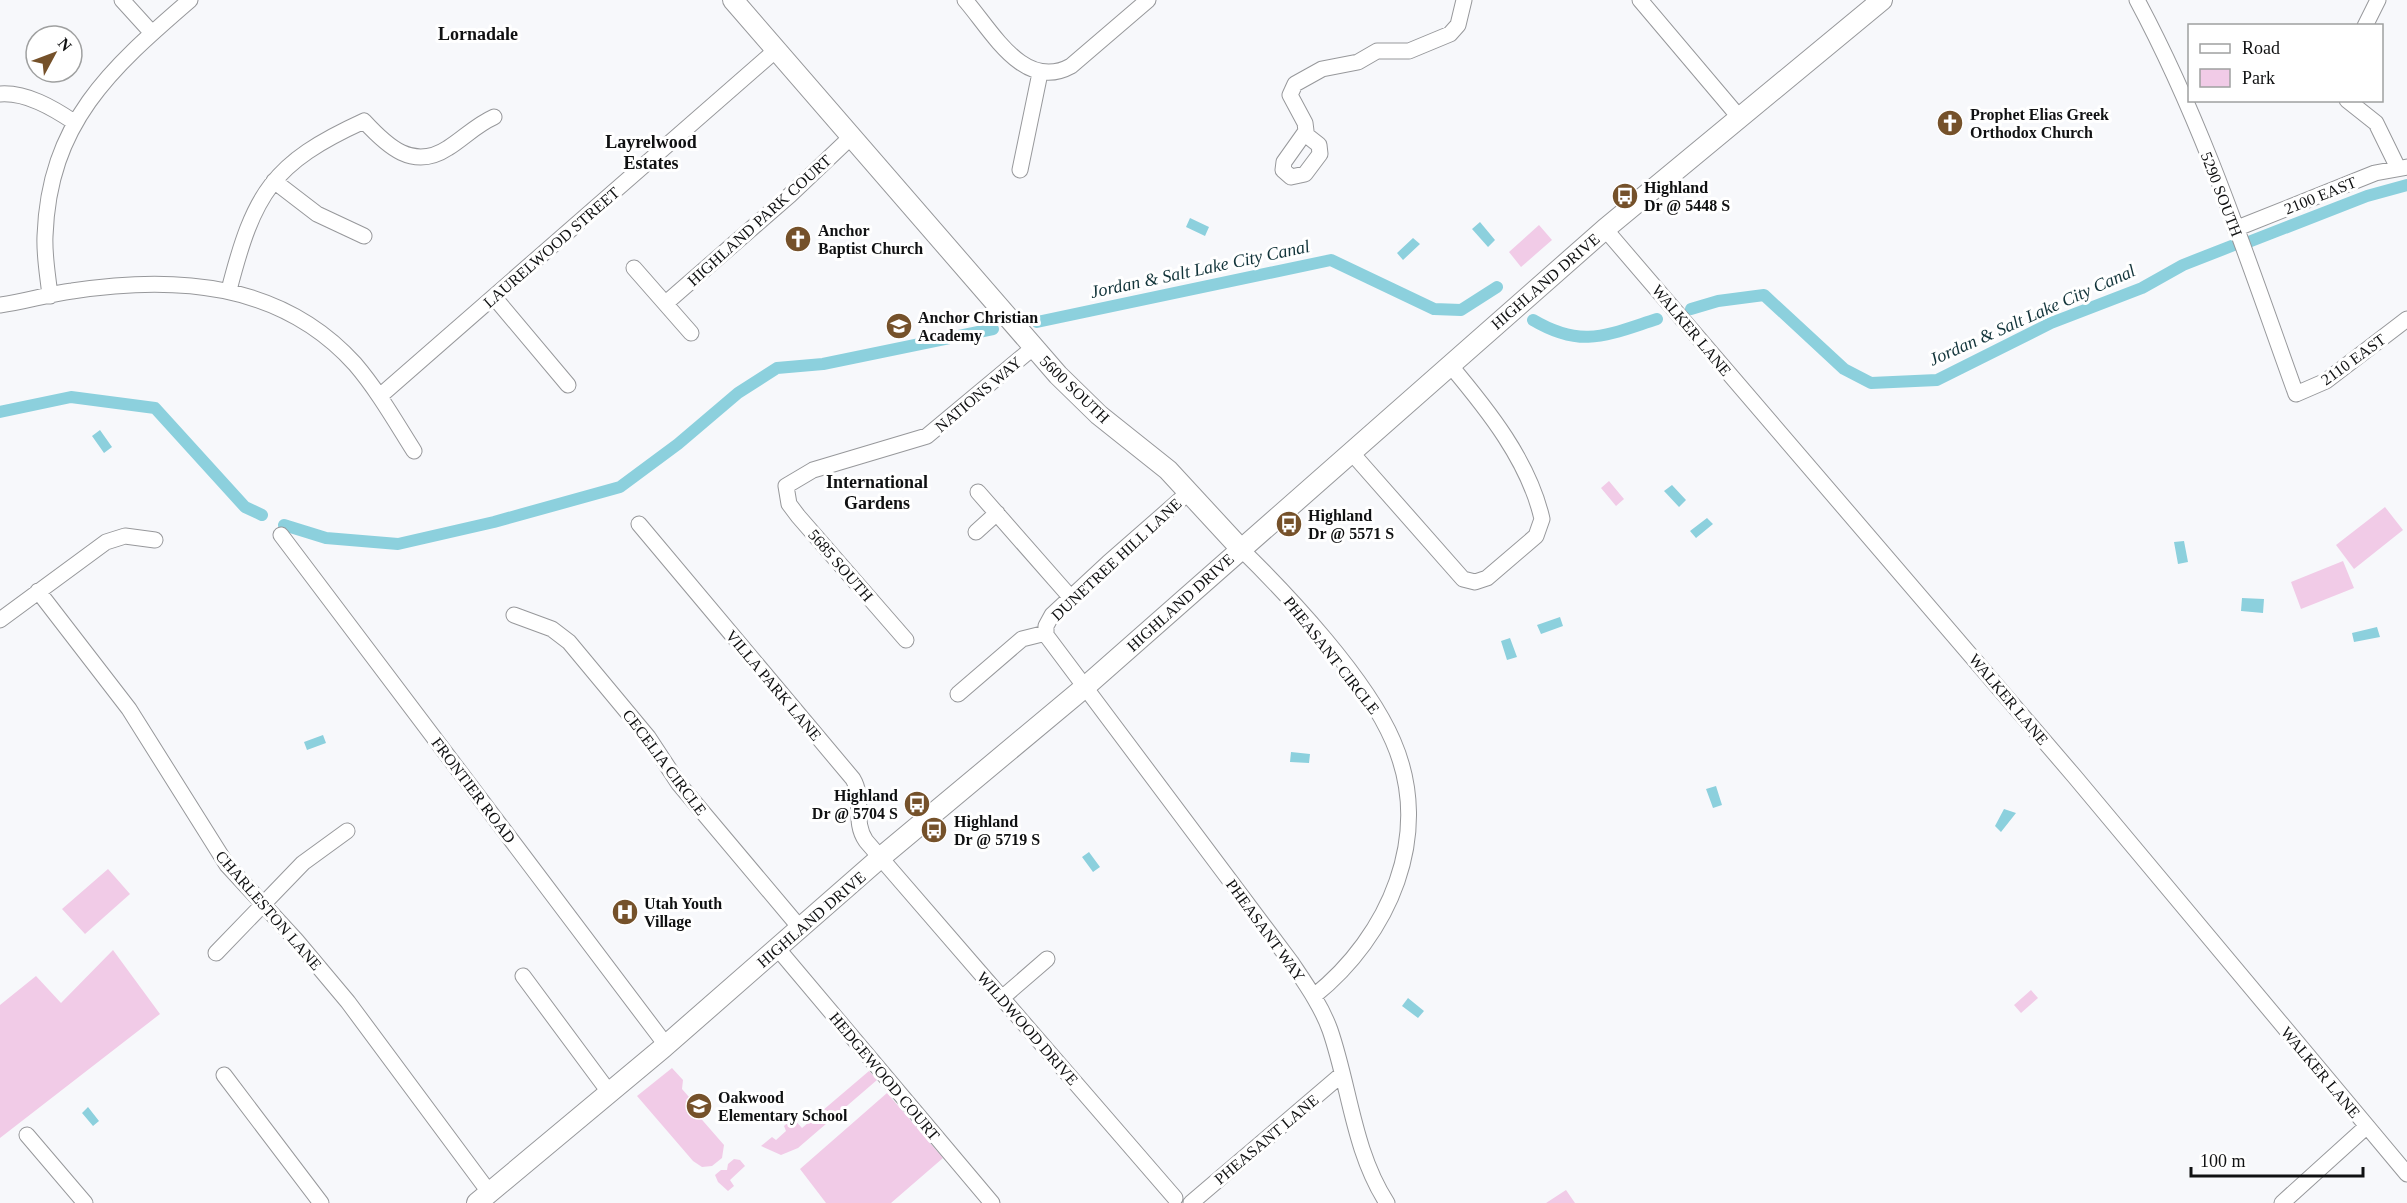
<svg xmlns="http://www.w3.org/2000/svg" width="2407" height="1203" font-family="Georgia,serif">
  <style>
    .green { fill: #f1cbe7 }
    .water { fill: #8cd0dd }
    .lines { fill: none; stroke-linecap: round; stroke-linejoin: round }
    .canal { stroke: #8cd0dd; stroke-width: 12 }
    .minor-casing { stroke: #97989b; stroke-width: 17 }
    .major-casing { stroke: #97989b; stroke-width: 22 }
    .minor { stroke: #fff; stroke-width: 15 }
    .major { stroke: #fff; stroke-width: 20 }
    .labels { text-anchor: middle; stroke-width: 6; stroke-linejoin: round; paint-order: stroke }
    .poi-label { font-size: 16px; font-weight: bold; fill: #101112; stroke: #fff; text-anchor: start }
    .street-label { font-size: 16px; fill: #101112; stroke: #fff }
    .neighbourhood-label { font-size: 18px; font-weight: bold; fill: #101112; stroke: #fff }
    .water-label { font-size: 18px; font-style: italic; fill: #12343a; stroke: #fff }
  </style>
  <rect width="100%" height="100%" fill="#f7f8fb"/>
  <path class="green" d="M 1539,225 L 1552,240 L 1521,267 L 1509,252 Z
    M 1609,481 L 1624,499 L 1616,506 L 1601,488 Z
    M 2385,507 L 2403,530 L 2354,569 L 2336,545 Z
    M 2343,561 L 2354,588 L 2301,609 L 2291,582 Z
    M 108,869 L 130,894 L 85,934 L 62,909 Z
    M 113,950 L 160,1014 L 0,1138 L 0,1005 L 36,976 L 61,1003 Z
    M 2031,990 L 2038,998 L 2021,1013 L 2014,1005 Z
    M 672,1068 L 683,1080 L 682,1089 L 689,1097 L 686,1100 L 690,1106 L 724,1145 L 722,1158 L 712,1166 L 702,1167 L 693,1161 L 637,1096 Z
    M 869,1071 L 877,1080 L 798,1148 L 781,1155 L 761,1146 L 772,1137 L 776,1140 L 786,1131 L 784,1126 L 793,1118 L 802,1128 Z
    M 887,1093 L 943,1158 L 891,1203 L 826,1203 L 800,1169 Z
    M 734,1159 L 740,1160 L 745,1166 L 730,1180 L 734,1186 L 728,1191 L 718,1182 L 715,1175 L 721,1170 L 727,1170 L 728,1164 Z
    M 1566,1190 L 1575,1203 L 1546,1203 Z"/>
  <path class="water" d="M 1190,218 L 1209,227 L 1205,236 L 1186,227 Z
    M 1480,222 L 1495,240 L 1488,247 L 1472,229 Z
    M 1413,238 L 1420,244 L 1403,260 L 1397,253 Z
    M 100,430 L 112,447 L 104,453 L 92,436 Z
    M 1672,485 L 1686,500 L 1679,507 L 1664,491 Z
    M 1707,518 L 1713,524 L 1696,538 L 1690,531 Z
    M 2184,541 L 2188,562 L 2178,564 L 2174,542 Z
    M 2242,598 L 2264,599 L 2263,613 L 2241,611 Z
    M 1560,617 L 1563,626 L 1541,634 L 1537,625 Z
    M 2377,627 L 2380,637 L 2354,642 L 2352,633 Z
    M 1510,638 L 1517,657 L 1507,660 L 1501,641 Z
    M 323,735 L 326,743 L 307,750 L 304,742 Z
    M 1291,752 L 1310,754 L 1309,763 L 1290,762 Z
    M 1716,786 L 1722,805 L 1713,808 L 1706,789 Z
    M 2004,809 L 2016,813 L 2001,832 L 1995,826 Z
    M 1089,852 L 1100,867 L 1093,872 L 1082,857 Z
    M 1408,998 L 1424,1011 L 1418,1018 L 1402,1006 Z
    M 88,1107 L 99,1121 L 93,1126 L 82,1113 Z"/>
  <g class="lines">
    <path class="canal" d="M 2246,243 L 2367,196 L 2407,185
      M 1691,309 L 1718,301 L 1764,295 L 1844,369 L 1871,383 L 1937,380 L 2051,323 L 2142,288 L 2183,265 L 2234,245
      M 1533,320 C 1582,349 1607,335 1657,319
      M 1037,322 L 1331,260 L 1434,309 L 1461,310 L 1497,287
      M 0,412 L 71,397 L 155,408 L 245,507 L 262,515
      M 284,525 L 326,538 L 398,544 L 494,522 L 620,487 L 678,444 L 738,393 L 777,368 L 823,364 L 993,329"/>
    <defs>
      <path id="minor" d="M 122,0 L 152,33
        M 965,0 C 992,31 1024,92 1071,66 L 1148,0
        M 1640,0 L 1739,117
        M 2137,0 C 2204,125 2248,261 2296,394 L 2326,381 L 2407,319
        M 2365,26 L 2378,0
        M 0,94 C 26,92 53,108 74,122
        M 2347,100 L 2376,123 L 2398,168
        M 1305,134 L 1319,145 L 1320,154 L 1305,174 L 1291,177 L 1283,170 L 1284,162 L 1306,131 L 1305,123 L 1290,95 L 1295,84 L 1322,69 L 1358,62 L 1377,51 L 1409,51 L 1450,34 L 1458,25 L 1464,0
        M 1020,170 L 1040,73
        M 274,181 L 317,214 L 364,236
        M 1605,229 L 2075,777 L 2407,1174
        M 2235,229 L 2375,173 L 2407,167
        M 634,268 L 691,333
        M 229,290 C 254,193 272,163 364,121 C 387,146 413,171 448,148 C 464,138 476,125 494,117
        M 50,296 C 48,276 44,256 45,236 C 49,123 110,69 190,0
        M 494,297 L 568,385
        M 666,303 L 790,195 L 851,137
        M 0,305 C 24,302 48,294 72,291 C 175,275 281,282 355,364 C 378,391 395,421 414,451
        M 380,396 L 776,50
        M 1351,452 L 1463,579 L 1475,582 L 1487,578 L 1536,536 L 1542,519 C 1529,461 1487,409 1450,365
        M 978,492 L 1072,599
        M 1189,492 L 1108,563 L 1052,615 L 1046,626 L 1046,635 L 1291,962 C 1305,983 1321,1005 1330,1030 C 1350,1088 1353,1150 1387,1203
        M 639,524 L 853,779 C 865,799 852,821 866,841 L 1175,1198
        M 976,532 L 997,513
        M 281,535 L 666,1045
        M 1240,548 C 1289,596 1366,678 1393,741 C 1434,835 1389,936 1314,996
        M 38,591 L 129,709 L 227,865 L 296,940 L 348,1002 L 489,1192
        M 514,615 L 552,629 L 569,642 L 648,737 L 679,784 L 801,929
        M 0,620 L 106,542 L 125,536 L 155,540
        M 906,640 L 798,516 L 789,504 L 786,486 L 813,470 L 927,436 L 1034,347
        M 958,694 L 1022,639 L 1046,633
        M 778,949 L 992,1203
        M 216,953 L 303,863 L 347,831
        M 523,976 L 609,1092
        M 1002,998 L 1047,959
        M 224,1075 L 321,1203
        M 27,1135 L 85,1203
        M 1191,1203 L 1341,1075
        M 2282,1203 L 2366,1127"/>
      <path id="major" d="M 733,0 L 1058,375 L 1099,415 L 1168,470 L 1240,548
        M 477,1203 L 664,1047 L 880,858 L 1085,687 L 1605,229 L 1882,0"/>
    </defs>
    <use href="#minor" class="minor-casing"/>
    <use href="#major" class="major-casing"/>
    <use href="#minor" class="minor"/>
    <use href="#major" class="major"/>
  </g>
  <defs>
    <symbol id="church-disc" viewBox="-11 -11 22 22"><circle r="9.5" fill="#75512a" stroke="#fff"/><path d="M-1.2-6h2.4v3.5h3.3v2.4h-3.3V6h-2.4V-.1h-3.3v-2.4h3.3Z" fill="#fff"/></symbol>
    <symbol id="bus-disc" viewBox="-11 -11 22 22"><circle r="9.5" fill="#75512a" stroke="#fff"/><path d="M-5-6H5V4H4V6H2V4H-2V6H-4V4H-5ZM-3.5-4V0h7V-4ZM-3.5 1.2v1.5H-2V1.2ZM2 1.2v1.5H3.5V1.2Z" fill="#fff"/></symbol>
    <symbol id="school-disc" viewBox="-11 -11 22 22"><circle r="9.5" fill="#75512a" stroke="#fff"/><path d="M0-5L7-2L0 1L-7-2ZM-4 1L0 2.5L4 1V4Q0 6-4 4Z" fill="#fff"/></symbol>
    <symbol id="hospital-disc" viewBox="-11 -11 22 22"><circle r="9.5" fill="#75512a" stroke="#fff"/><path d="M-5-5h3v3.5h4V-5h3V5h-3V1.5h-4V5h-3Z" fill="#fff"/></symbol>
  </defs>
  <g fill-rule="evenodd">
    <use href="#church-disc" x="1935" y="108" width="30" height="30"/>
    <use href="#bus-disc" x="1610" y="181" width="30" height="30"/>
    <use href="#church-disc" x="783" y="224" width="30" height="30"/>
    <use href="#school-disc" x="884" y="311" width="30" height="30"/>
    <use href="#bus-disc" x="1274" y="509" width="30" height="30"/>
    <use href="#bus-disc" x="902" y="789" width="30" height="30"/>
    <use href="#bus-disc" x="919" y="815" width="30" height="30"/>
    <use href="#hospital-disc" x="610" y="897" width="30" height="30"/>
    <use href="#school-disc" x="684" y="1091" width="30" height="30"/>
  </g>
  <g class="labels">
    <g class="poi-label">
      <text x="1970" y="120">Prophet Elias Greek<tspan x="1970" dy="18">Orthodox Church</tspan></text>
      <text x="1644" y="193">Highland<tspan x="1644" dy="18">Dr @ 5448 S</tspan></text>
      <text x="818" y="236">Anchor<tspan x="818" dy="18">Baptist Church</tspan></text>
      <text x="918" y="323">Anchor Christian<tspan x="918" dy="18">Academy</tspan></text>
      <text x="1308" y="521">Highland<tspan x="1308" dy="18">Dr @ 5571 S</tspan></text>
      <text x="898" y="801" text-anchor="end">Highland<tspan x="898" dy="18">Dr @ 5704 S</tspan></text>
      <text x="954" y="827">Highland<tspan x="954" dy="18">Dr @ 5719 S</tspan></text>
      <text x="644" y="909">Utah Youth<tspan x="644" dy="18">Village</tspan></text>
      <text x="718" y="1103">Oakwood<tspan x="718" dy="18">Elementary School</tspan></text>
    </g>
    <g class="street-label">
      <text transform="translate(2222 194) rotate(69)" y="6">5290 SOUTH</text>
      <text transform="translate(2320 195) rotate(-22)" y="6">2100 EAST</text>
      <text transform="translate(759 220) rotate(-42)" y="6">HIGHLAND PARK COURT</text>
      <text transform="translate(551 247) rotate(-41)" y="6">LAURELWOOD STREET</text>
      <text transform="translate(1545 281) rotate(-41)" y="6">HIGHLAND DRIVE</text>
      <text transform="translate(1692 330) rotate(50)" y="6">WALKER LANE</text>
      <text transform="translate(2353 359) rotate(-36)" y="6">2110 EAST</text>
      <text transform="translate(1075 389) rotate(44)" y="6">5600 SOUTH</text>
      <text transform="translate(978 394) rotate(-40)" y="6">NATIONS WAY</text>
      <text transform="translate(1116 559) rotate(-43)" y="6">DUNETREE HILL LANE</text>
      <text transform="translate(841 565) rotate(49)" y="6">5685 SOUTH</text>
      <text transform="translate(1180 602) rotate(-42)" y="6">HIGHLAND DRIVE</text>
      <text transform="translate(1332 655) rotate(52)" y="6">PHEASANT CIRCLE</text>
      <text transform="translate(774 685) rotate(50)" y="6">VILLA PARK LANE</text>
      <text transform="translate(2009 699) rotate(50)" y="6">WALKER LANE</text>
      <text transform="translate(665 762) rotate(53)" y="6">CECELIA CIRCLE</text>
      <text transform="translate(474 790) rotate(53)" y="6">FRONTIER ROAD</text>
      <text transform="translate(269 910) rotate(49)" y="6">CHARLESTON LANE</text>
      <text transform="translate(811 919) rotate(-41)" y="6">HIGHLAND DRIVE</text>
      <text transform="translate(1266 930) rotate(54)" y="6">PHEASANT WAY</text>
      <text transform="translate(1028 1028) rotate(49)" y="6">WILDWOOD DRIVE</text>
      <text transform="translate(2321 1072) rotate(50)" y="6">WALKER LANE</text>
      <text transform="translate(885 1076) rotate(50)" y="6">HEDGEWOOD COURT</text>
      <text transform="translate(1266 1139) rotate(-40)" y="6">PHEASANT LANE</text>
    </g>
    <g class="neighbourhood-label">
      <text x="478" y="40">Lornadale</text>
      <text x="651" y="148">Layrelwood<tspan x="651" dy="21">Estates</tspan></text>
      <text x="877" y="488">International<tspan x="877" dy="21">Gardens</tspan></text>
    </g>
    <g class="water-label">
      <text transform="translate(1200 269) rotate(-12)" y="6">Jordan &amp; Salt Lake City Canal</text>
      <text transform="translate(2032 315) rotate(-24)" y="6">Jordan &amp; Salt Lake City Canal</text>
    </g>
  </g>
  <rect x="2188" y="24" width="195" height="78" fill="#ffffff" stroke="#9fa0a0" stroke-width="1.5"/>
  <rect x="2200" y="44" width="30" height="9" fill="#ffffff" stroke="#9fa0a0" stroke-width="1.5"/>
  <text x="2242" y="54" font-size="18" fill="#101112">Road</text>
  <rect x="2200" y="69" width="30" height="18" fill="#f1cbe7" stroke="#9fa0a0" stroke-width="1.5"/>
  <text x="2242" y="84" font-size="18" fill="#101112">Park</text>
  <g transform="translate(54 54) rotate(49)"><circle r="28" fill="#ffffff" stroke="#9fa0a0" stroke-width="1.5"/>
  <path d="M0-4.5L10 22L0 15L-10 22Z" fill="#75512a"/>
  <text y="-9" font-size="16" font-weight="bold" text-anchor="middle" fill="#101112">N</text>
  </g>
  <path d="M2191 1167v9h172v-9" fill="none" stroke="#101112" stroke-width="3"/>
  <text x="2200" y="1167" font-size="18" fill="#101112" stroke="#ffffff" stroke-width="4.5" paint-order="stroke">100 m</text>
</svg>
